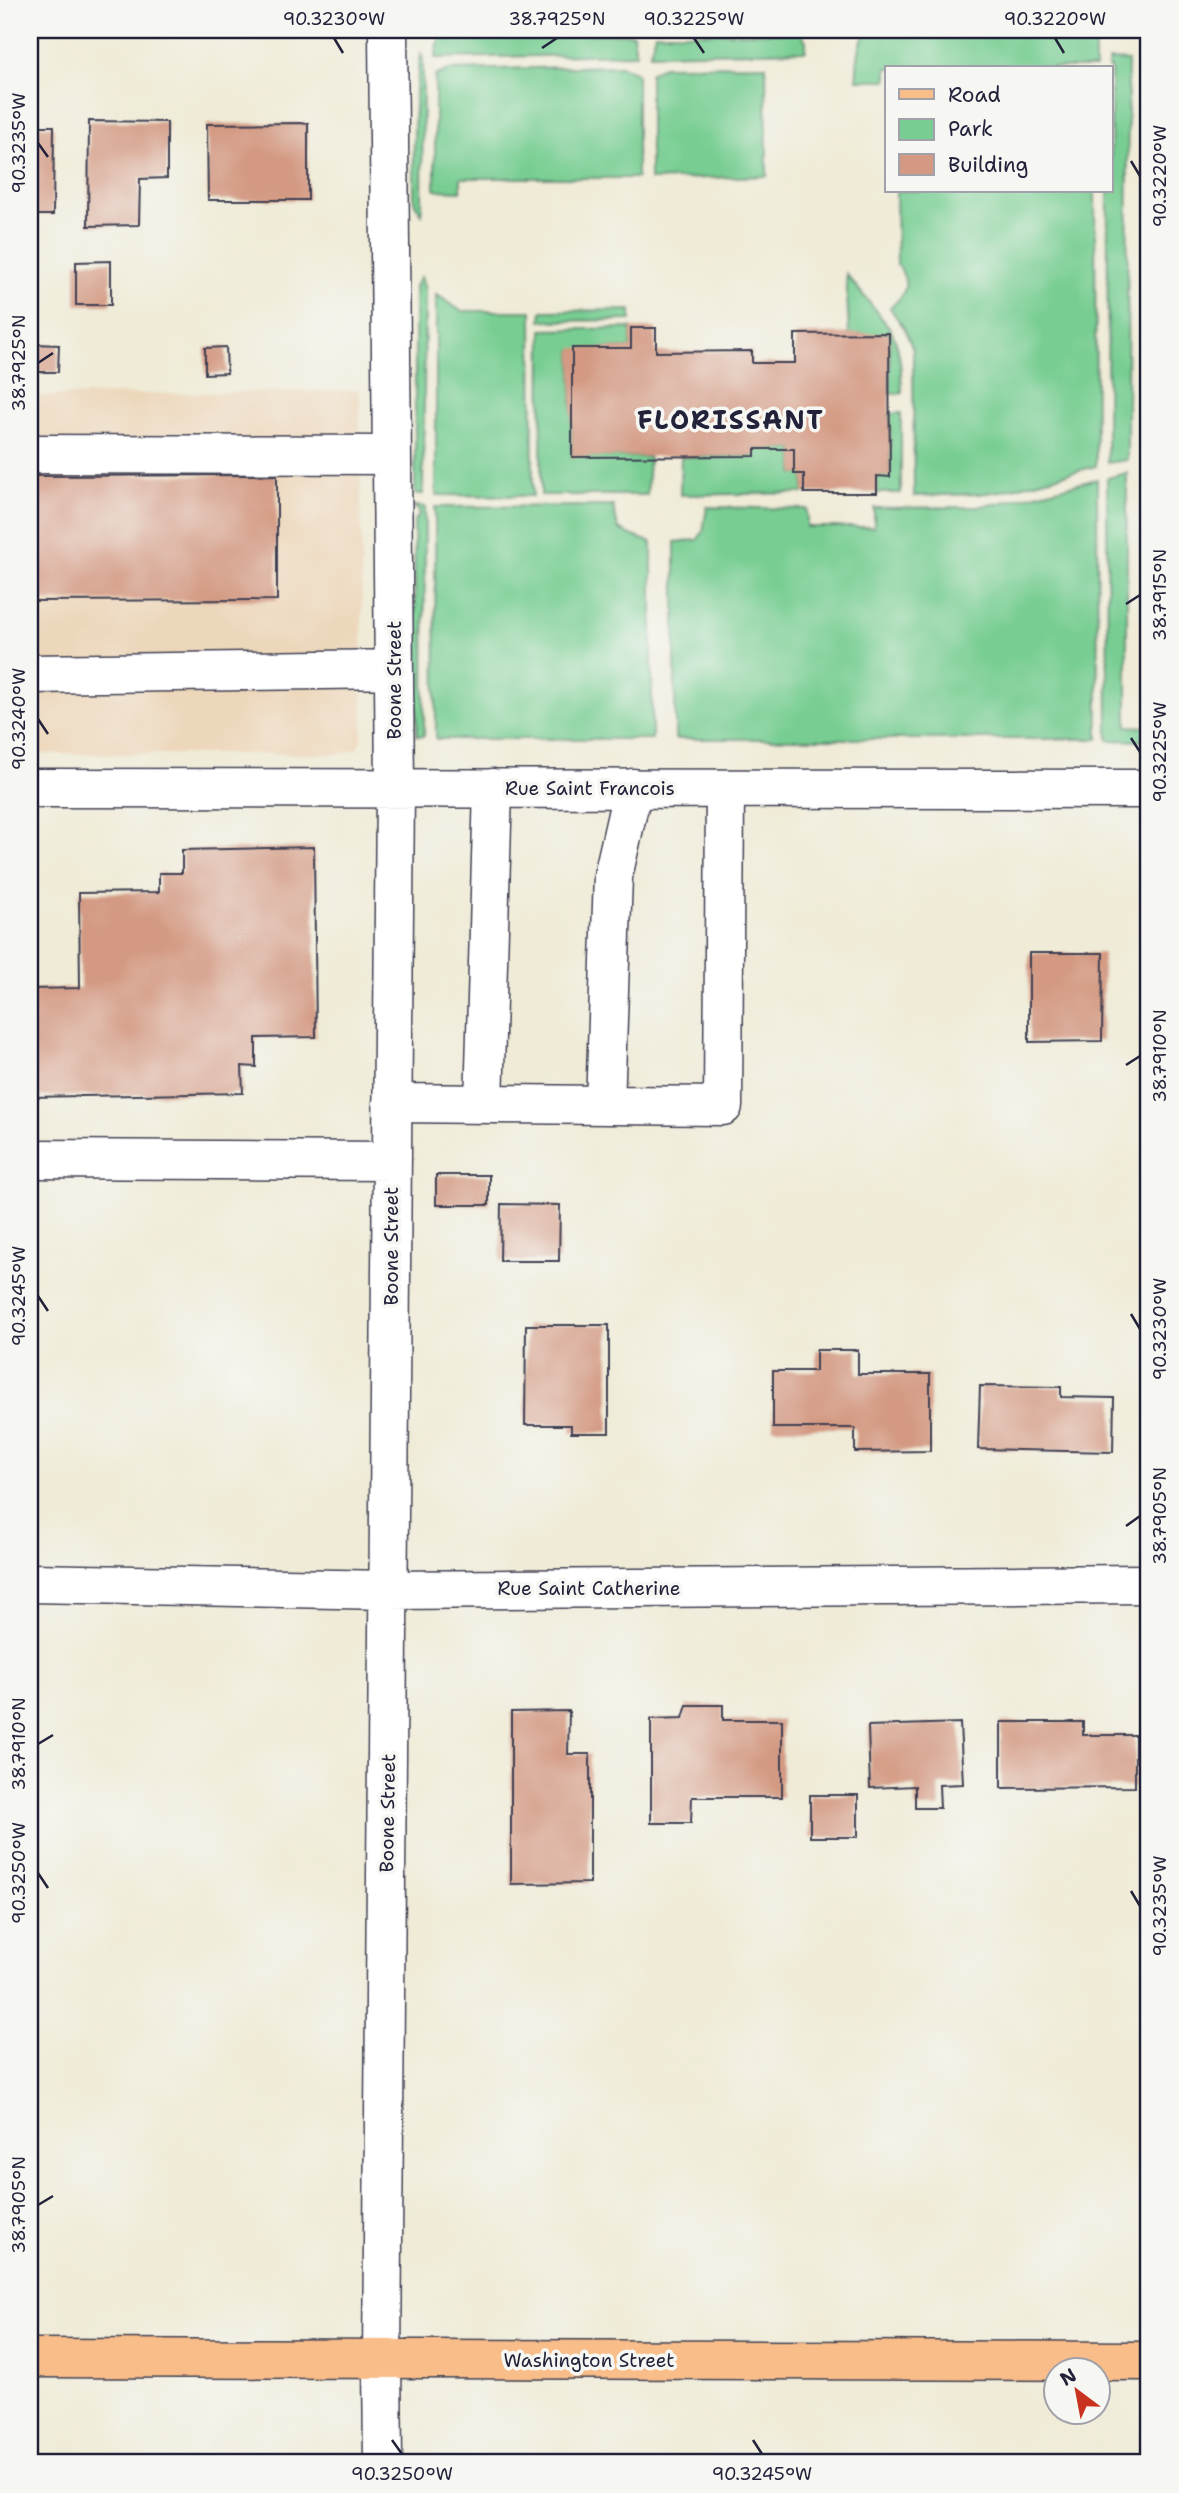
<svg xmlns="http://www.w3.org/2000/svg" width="1179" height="2493" font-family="'Shantell Sans',sans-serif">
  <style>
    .built { fill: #edd7bb }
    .green { fill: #77cd92; stroke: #4c7866; stroke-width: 2 }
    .building { fill: #d39982 }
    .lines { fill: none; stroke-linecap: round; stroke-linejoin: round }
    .minor-casing { stroke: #414052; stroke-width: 41 }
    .major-casing { stroke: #414052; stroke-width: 41 }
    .minor { stroke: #fff; stroke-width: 38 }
    .major { stroke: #f8bd89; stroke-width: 38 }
    .ticks { fill: none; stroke: #22223b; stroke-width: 2.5 }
    .labels { text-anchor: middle; stroke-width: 7; stroke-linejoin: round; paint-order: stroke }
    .street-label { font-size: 19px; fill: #22223b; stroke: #f6f6f2 }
    .district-label { font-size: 26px; font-weight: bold; letter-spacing: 2px; fill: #22223b; stroke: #f6f6f2 }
    .neatline { fill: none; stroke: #22223b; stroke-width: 2.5 }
    .ticks-label { font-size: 18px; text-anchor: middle; fill: #22223b }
  </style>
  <rect width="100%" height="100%" fill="#f6f6f2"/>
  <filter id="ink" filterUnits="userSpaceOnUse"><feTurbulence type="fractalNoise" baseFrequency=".0143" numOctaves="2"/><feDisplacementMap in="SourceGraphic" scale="14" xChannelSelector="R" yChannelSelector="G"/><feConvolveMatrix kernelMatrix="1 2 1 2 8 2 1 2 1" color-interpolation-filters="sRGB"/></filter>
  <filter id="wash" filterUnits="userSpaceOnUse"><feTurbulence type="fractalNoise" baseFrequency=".00686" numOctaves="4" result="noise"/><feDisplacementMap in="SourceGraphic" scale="28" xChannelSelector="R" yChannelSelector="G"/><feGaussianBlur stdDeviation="1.57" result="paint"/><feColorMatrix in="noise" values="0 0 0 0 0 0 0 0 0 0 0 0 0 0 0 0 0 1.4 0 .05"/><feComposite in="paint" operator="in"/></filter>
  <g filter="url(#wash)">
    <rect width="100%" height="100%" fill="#efebd7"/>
    <path class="built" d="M 360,390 L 363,722 L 362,737 L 357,749 L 339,754 L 30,754 L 30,396 Z"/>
    <path class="green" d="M 866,31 L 1095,31 L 1095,68 L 887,68 L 887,80 L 857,80 C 856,62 858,47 866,31 Z
      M 448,33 L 633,34 L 636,54 L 435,58 L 440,36 Z
      M 655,33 L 801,33 L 806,41 L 806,51 L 650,54 Z
      M 421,54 L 423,59 L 422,214 L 414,202 C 414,152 412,103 421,54 Z
      M 1109,60 L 1128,61 L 1127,460 L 1107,463 L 1108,191 L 1111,191 L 1111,68 L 1108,68 Z
      M 766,65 L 767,176 L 650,180 L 650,73 L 663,66 Z
      M 621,66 L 637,73 L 637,178 L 461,178 L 461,191 L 435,190 L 435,76 L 449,70 Z
      M 896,191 L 1095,191 L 1096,466 L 1001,491 L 978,494 L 914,496 L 913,349 L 904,328 L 890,308 C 907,293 911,284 897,264 Z
      M 846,274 L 890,328 C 901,350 901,369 902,393 L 890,394 L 889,334 L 849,334 Z
      M 421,277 L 425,290 L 423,494 L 415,494 L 415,286 Z
      M 436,294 L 461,311 L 532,311 L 533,496 L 436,495 Z
      M 631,310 L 631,320 L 541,321 L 542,311 Z
      M 631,328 L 631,348 L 572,349 L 572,456 L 649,457 L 647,495 L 541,495 L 542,330 Z
      M 901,413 L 901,493 L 877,493 L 877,476 L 890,476 L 890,414 Z
      M 755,449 L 794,449 L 794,474 L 804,474 L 804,493 L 680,495 L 681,457 L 754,456 Z
      M 1127,473 L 1127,726 L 1146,727 L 1142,741 L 1108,740 L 1107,478 Z
      M 1097,479 L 1098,739 L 675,739 L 675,542 L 697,540 L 703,532 L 707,507 L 807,509 L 807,527 L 874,527 L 874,508 L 974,507 L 995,504 Z
      M 413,506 L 425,507 L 424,736 L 417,736 L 414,521 L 419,515 L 419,511 Z
      M 613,506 L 618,528 C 633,538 638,537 652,543 L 652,739 L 436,739 L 435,507 Z"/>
    <g id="blocks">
      <path class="building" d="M 89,121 L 167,122 L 167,178 L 140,179 L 139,225 L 88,226 Z
        M 308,123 L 308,200 L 208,200 L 207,124 Z
        M 30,126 L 54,126 L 53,215 L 30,215 Z
        M 111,261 L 111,305 L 76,305 L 76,262 Z
        M 631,328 L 656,328 L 656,352 L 752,351 L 752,363 L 795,363 L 795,334 L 889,333 L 890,477 L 877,476 L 877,493 L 804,493 L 804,474 L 794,474 L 794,449 L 755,449 L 755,456 L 572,457 L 572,348 L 631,348 Z
        M 33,344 L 59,345 L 58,372 L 32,372 Z
        M 226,347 L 227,373 L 205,374 L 205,348 Z
        M 277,475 L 277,600 L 30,601 L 30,476 Z
        M 314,847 L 316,1037 L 256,1038 L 256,1067 L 242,1066 L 243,1093 L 30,1097 L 30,989 L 80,988 L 79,893 L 159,892 L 159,873 L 182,873 L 182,850 Z
        M 1029,953 L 1103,953 L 1102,1041 L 1029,1042 Z
        M 436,1175 L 489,1175 L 489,1205 L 436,1205 Z
        M 501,1204 L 560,1205 L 559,1261 L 500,1261 Z
        M 526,1325 L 609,1325 L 609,1433 L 571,1433 L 571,1425 L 525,1425 Z
        M 816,1350 L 858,1350 L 858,1374 L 930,1374 L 930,1451 L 855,1452 L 855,1428 L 773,1428 L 773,1371 L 816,1371 Z
        M 980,1386 L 1061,1387 L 1061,1397 L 1114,1398 L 1113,1452 L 978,1449 Z
        M 687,1705 L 723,1705 L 723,1720 L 782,1720 L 782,1797 L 692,1797 L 691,1823 L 651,1823 L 651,1719 L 683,1718 Z
        M 569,1711 L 568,1754 L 590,1754 L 590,1883 L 511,1884 L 511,1712 Z
        M 1001,1722 L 1083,1722 L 1083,1735 L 1135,1735 L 1135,1787 L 1001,1788 Z
        M 960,1723 L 963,1784 L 939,1785 L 940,1808 L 915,1808 L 915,1786 L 870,1788 L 868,1726 Z
        M 810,1795 L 858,1795 L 858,1837 L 810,1837 Z"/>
    </g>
  </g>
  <g filter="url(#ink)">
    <use href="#blocks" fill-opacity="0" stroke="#414052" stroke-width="2"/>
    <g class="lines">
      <defs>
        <path id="minor" d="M 30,454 L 392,455
          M 30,674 L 394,669
          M 30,788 L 1149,789
          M 392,1103 L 723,1106 L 725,789
          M 484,1104 L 493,788
          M 605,1105 L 613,876 L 633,788
          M 30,1159 L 392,1161
          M 30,1583 L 389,1590 L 1149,1584
          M 383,2463 L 382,2360 L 395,788 L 388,30"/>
        <path id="major" d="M 30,2358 L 1149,2361"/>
      </defs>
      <use href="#minor" class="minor-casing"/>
      <use href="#major" class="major-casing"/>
      <use href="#minor" class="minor"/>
      <use href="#major" class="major"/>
    </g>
  </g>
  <path class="ticks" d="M 334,38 L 343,53M 694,38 L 704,53M 1055,38 L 1064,53M 542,48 L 557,38M 38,143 L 48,157M 1131,161 L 1140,176M 38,363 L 53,353M 1126,604 L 1140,595M 38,719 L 48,734M 1131,738 L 1140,752M 1126,1065 L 1140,1056M 38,1296 L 48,1311M 1131,1314 L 1140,1329M 1126,1526 L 1140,1516M 38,1744 L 53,1735M 38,1873 L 48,1888M 1131,1891 L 1140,1906M 38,2205 L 53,2196M 392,2440 L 402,2454M 753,2440 L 762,2454"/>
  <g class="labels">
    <g class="street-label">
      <text transform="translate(394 680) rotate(-90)" y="7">Boone Street</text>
      <text x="590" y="795">Rue Saint Francois</text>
      <text transform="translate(391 1246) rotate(-90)" y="7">Boone Street</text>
      <text x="589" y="1595">Rue Saint Catherine</text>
      <text transform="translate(387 1813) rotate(-89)" y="7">Boone Street</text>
      <text x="589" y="2367">Washington Street</text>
    </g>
    <g class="district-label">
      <text x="731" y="429">FLORISSANT</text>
    </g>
  </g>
  <rect width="1179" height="2493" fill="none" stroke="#f6f6f2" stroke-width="77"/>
  <rect x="885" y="66" width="228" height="126" fill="#f6f6f2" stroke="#a1a1a9" stroke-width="2"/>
  <rect x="899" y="89" width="35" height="10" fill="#f8bd89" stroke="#a1a1a9" stroke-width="2"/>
  <text x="948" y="102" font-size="21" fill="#22223b">Road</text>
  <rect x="899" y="119" width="35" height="21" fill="#77cd92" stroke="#a1a1a9" stroke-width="2"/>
  <text x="948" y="136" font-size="21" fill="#22223b">Park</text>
  <rect x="899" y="154" width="35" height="21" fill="#d39982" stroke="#a1a1a9" stroke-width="2"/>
  <text x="948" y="172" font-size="21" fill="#22223b">Building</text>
  <g transform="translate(1077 2391) rotate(328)"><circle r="33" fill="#f6f6f2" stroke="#a1a1a9" stroke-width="2"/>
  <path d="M0-5L12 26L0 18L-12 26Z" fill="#c8321e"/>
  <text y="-10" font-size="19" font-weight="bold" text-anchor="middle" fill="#22223b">N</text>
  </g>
  <rect x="38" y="38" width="1102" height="2416" class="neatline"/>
  <g class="ticks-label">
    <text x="334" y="25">90.3230°W</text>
    <text x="557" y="25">38.7925°N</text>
    <text x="694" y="25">90.3225°W</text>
    <text x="1055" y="25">90.3220°W</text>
    <text transform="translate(19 143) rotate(-90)" y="6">90.3235°W</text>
    <text transform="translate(1160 176) rotate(-90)" y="6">90.3220°W</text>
    <text transform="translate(19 363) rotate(-90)" y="6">38.7925°N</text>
    <text transform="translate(1160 595) rotate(-90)" y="6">38.7915°N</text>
    <text transform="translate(19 719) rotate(-90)" y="6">90.3240°W</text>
    <text transform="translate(1160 752) rotate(-90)" y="6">90.3225°W</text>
    <text transform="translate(1160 1056) rotate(-90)" y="6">38.7910°N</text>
    <text transform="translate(19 1296) rotate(-90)" y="6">90.3245°W</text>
    <text transform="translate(1160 1329) rotate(-90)" y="6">90.3230°W</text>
    <text transform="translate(1160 1516) rotate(-90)" y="6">38.7905°N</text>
    <text transform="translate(19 1744) rotate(-90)" y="6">38.7910°N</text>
    <text transform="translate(19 1873) rotate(-90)" y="6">90.3250°W</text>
    <text transform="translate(1160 1906) rotate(-90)" y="6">90.3235°W</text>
    <text transform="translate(19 2205) rotate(-90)" y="6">38.7905°N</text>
    <text x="402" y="2480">90.3250°W</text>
    <text x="762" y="2480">90.3245°W</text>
  </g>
</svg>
